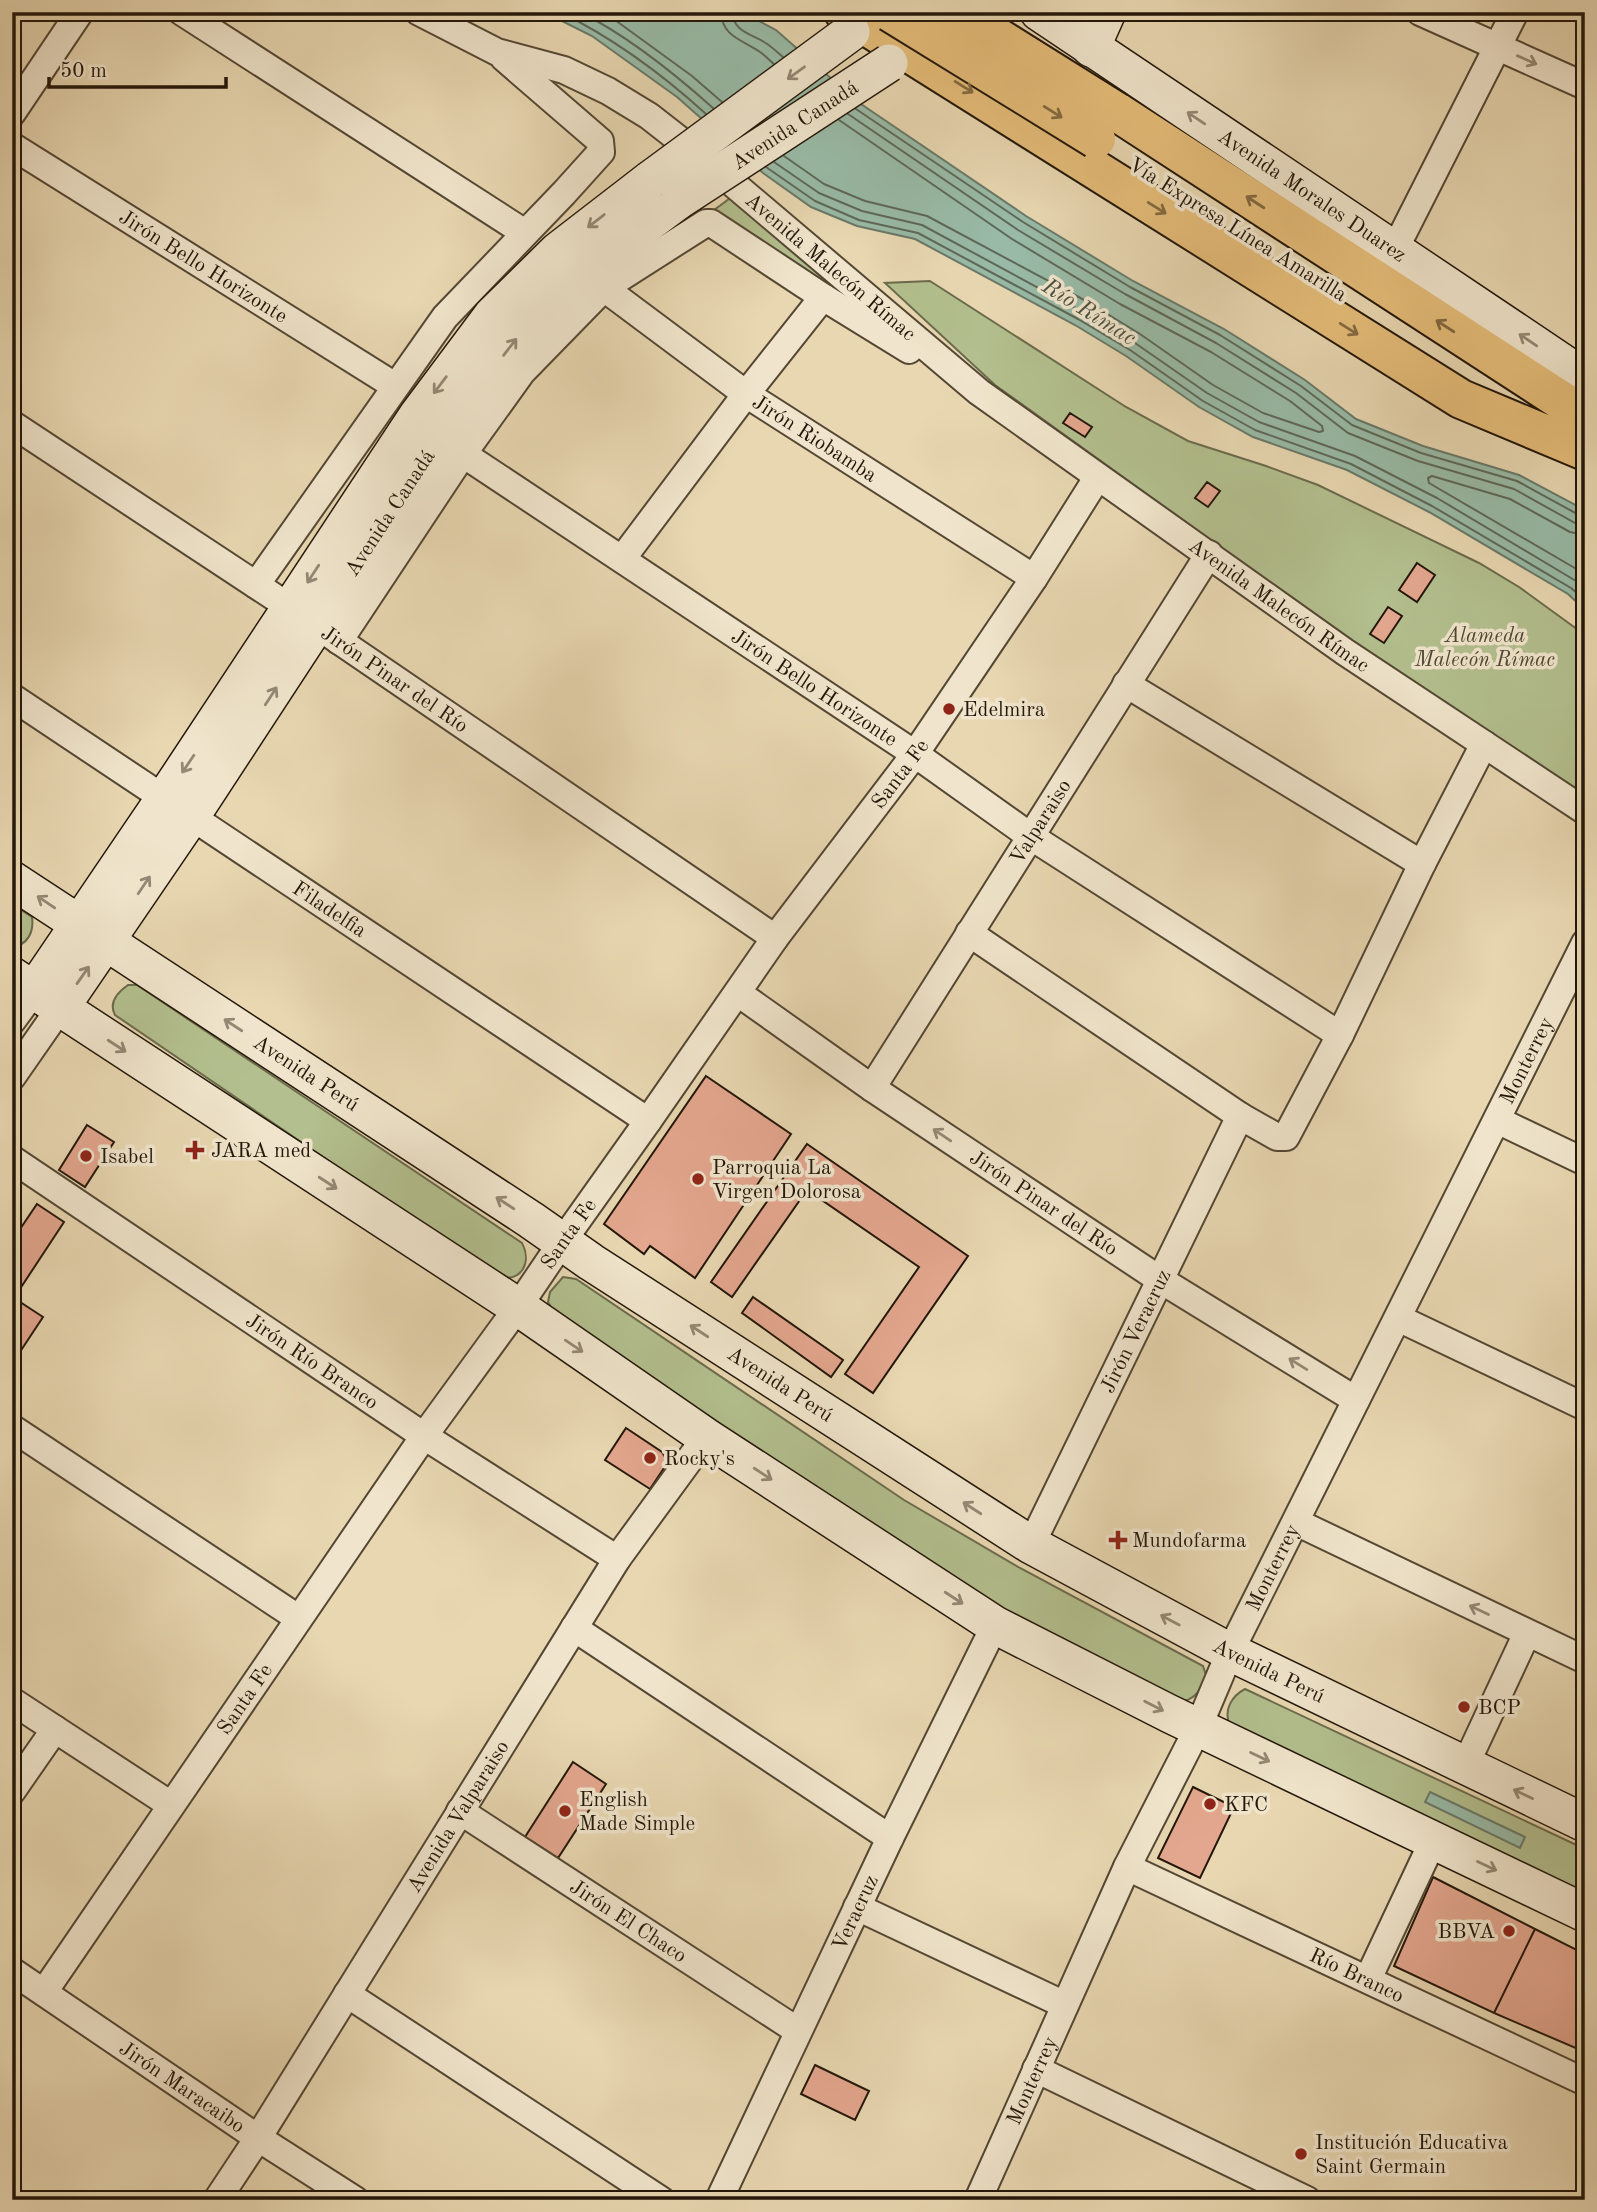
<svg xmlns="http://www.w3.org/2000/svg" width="1597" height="2212" font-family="'Old Standard TT',serif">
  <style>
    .green { fill: #b3bf8e; stroke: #6b6b4c; stroke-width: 2 }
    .water { fill: #98baa6; stroke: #697968; stroke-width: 2 }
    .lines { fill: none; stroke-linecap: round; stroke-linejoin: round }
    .shore { stroke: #5e6858; stroke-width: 2 }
    .building { fill: #e3a68e; stroke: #23170a; stroke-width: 2 }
    .street-casing { stroke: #544734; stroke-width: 30 }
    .secondary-casing { stroke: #23170a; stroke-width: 40 }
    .highway-casing { stroke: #23170a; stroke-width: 42 }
    .street { stroke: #f0e5cc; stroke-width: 26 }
    .secondary { stroke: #f0e5cc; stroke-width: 37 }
    .highway { stroke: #e4bc78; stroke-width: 38 }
    .secondary-bridge-casing { stroke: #23170a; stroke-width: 40; stroke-linecap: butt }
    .highway-bridge-casing { stroke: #23170a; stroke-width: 42; stroke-linecap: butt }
    .secondary-bridge { stroke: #f0e5cc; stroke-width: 37 }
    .highway-bridge { stroke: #e4bc78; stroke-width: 38 }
    .oneway { stroke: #948875 }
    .oneway2 { stroke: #846a41 }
    .poi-dot { fill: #8f2418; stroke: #f0e5cc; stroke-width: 2.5 }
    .labels { text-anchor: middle; stroke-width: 7; stroke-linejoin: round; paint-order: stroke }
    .street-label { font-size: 21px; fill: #23170a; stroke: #f0e5cc }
    .park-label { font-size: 21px; font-style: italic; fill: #4e4932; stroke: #f0e5cc }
    .poi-label { font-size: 21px; fill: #23170a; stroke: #f0e5cc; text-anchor: start }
    .water-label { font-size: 23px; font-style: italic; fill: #4c5041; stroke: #f0e5cc }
  </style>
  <rect width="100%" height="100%" fill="#e8d7b1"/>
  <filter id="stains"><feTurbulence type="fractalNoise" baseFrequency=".00286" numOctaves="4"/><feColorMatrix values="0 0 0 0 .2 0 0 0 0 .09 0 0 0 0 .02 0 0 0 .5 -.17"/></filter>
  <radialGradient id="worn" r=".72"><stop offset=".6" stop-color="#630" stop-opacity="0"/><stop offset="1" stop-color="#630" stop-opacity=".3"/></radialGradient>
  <path class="green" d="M 733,196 L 873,318 L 706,216 Z
    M 930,281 L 1126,407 L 1188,441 L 1266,466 L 1318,485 L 1479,563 L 1519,587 L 1585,635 L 1585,798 L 1358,646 L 995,385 L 885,283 Z
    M 12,904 L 32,917 C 34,932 28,945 12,947 Z
    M 128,985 L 137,985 L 522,1243 C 532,1262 522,1282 499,1277 L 115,1015 C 108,1002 118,992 128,985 Z
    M 563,1277 L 576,1279 L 904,1500 L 1020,1568 L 1203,1666 L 1206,1675 C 1201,1687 1199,1696 1185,1701 L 1007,1613 L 911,1554 L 552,1309 L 548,1302 L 550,1292 Z
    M 1245,1689 L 1585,1849 L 1585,1892 L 1470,1840 L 1229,1723 C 1224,1709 1232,1696 1245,1689 Z"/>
  <path class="water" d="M 544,12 L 742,12 L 776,30 L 858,102 L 1026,216 L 1133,281 L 1224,329 L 1305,380 L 1356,419 L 1423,446 L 1519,475 L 1585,510 L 1585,610 L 1568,594 L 1429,512 L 1347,470 L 1253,437 L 1199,407 L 1126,356 L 1075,325 L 915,239 L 857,226 L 811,207 L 763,173 L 677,97 L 592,36 Z
    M 1430,1792 L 1525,1837 L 1520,1848 L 1425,1802 Z"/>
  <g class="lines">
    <path class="shore" d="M 560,12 C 613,38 662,74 706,114
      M 580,12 C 626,35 675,74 713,108
      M 604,12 L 692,76 L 722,102
      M 721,12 C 722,37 743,40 760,52 C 765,55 769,60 774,64
      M 732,12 C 733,31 751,34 764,42 C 771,46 777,52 783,57
      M 856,109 L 1023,222 L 1130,287 L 1220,335 L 1301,386 L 1352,425 L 1421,453 L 1517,481 L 1579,515 L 1585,516
      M 848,114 L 1018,230 L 1125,294 L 1216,343 L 1296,393 L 1348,433 L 1418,461 L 1514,489 L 1575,523 L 1585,524
      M 784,156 L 824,184 L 865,201 L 927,216 L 1088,302 L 1140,334 L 1213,385 L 1263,413 L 1319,432 L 1323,431 L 1322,426 L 1290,401 L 1211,352 L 1120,304 L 1012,239 L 839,120
      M 774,162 L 819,193 L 862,211 L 922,225 L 1083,312 L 1135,343 L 1207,393 L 1259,422 L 1355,456 L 1437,498 L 1576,581 L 1585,588
      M 766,167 L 815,201 L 859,220 L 918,233 L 1078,319 L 1130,350 L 1203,401 L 1255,430 L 1351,464 L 1432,506 L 1571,588 L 1585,600
      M 1585,535 L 1570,532 L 1510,499 L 1432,476 L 1428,478 L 1429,483 L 1585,574"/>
  </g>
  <path class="building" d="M 1070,413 L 1092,427 L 1085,437 L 1063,423 Z
    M 1207,482 L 1220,491 L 1208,507 L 1195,498 Z
    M 1417,563 L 1435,575 L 1417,602 L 1399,590 Z
    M 1388,607 L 1402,616 L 1384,643 L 1370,634 Z
    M 706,1076 L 791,1134 L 695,1278 L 650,1246 L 644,1254 L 604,1224 Z
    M 87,1125 L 114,1142 L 85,1187 L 59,1170 Z
    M 807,1144 L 968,1256 L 873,1393 L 845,1374 L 919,1267 L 807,1190 L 732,1297 L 711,1282 Z
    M 37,1204 L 64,1222 L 14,1298 L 43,1317 L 12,1364 L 12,1241 Z
    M 753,1297 L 843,1360 L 831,1377 L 742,1313 Z
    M 626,1428 L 662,1452 L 668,1462 L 650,1489 L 605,1460 Z
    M 573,1762 L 606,1784 L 558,1858 L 525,1837 Z
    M 1193,1787 L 1234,1807 L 1200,1878 L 1158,1858 Z
    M 1433,1877 L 1535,1929 L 1494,2013 L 1394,1966 Z
    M 1535,1929 L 1585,1954 L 1585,2052 L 1494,2013 Z
    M 815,2065 L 869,2091 L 855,2120 L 801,2094 Z"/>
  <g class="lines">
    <defs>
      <g id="street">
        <path d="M 182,12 L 525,233"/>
        <path id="s1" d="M 419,12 L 497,52 L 564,70 L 608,91 L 649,116 L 704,159 L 979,392 L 1345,652 L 1585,811"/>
        <path d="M 1420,12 L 1585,86"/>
        <path d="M 12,113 L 80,12"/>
        <path id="s2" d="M 12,146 L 395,386"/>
        <path d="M 1394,251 L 1515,12"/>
        <path id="s3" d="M 604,288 L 746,394 L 1034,578"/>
        <path id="s4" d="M 12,424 L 291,608 L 775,938"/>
        <path id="s5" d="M 463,454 L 915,754 L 1030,836 L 1340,1035"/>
        <path d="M 622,559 L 746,394 L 823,297"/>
        <path d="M 256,585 L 445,317 L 564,193 L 601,152 L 600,141 L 504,58"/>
        <path d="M 339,641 L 463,454 L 522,372 L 604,288 L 706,223 L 711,223 L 823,297 L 909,350"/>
        <path d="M 1126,684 L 1422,864"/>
        <path id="s6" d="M 12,697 L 648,1121"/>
        <path d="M 969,933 L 1240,1116 L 1277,1137 L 1286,1137 L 1340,1035 L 1422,864 L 1484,744"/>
        <path id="s7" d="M 738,993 L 872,1088 L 1159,1279 L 1356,1400"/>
        <path d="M 12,1021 L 34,991"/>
        <path d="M 12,1077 L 60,1008"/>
        <path id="s8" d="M 872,1088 L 1209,554"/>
        <path d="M 1497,1120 L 1585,1162"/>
        <path id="s9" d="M 12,1159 L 424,1436 L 617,1559"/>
        <path d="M 1398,1318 L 1585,1407"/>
        <path d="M 12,1428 L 298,1618"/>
        <path d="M 1296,1522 L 1585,1660"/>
        <path id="s10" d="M 1031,1545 L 1240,1116"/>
        <path d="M 574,1628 L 890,1838"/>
        <path d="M 12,1701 L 171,1805"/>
        <path d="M 1465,1766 L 1527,1633"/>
        <path d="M 12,1791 L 55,1729"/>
        <path id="s11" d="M 460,1811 L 798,2031"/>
        <path id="s12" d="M 1127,1867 L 1585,2082"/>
        <path d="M 857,1907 L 1065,2005"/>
        <path id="s13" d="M 12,1971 L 258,2138 L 355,2200"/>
        <path d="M 1368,1979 L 1433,1841"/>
        <path id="s14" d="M 44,1992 L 424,1436 L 518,1307 L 562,1242 L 648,1121 L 775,938 L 915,754 L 1034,578 L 1097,478"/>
        <path d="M 347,1994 L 661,2200"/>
        <path d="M 1036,2069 L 1307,2200"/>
        <path id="s15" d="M 217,2200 L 258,2138 L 617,1559 L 706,1437"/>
        <path id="s16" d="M 719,2200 L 890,1838 L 995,1625"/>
        <path id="s17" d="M 978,2200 L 1127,1867 L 1198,1728 L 1230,1652 L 1585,943"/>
      </g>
      <g id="secondary">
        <path id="s18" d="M 1039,12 L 1585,378"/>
        <path d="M 1091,48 L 1107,12"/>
        <path id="s19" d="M 12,880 L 531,1220 L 591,1262 L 1031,1545 L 1230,1652 L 1585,1823"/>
        <path d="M 12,976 L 518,1307 L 706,1437 L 995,1625 L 1170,1714 L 1585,1913"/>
        <path d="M 34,991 L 165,798 L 418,415 L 492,316 L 558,251 L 650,180"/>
        <path id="s20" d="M 60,1008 L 191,816 L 439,437 L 519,335 L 585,270 L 679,200"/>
      </g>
      <path id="highway" d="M 844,12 L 1461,399 L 1585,451
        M 1117,112 L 1585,416"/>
    </defs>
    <use href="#street" class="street-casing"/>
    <use href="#secondary" class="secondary-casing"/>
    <use href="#highway" class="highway-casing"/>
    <use href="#street" class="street"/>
    <use href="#secondary" class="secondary"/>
    <use href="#highway" class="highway"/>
    <defs>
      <g id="secondary-bridge">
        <path d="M 650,180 L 851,32"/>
        <path id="s21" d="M 679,200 L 889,63"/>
      </g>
      <path id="highway-bridge" d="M 890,12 L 1096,139
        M 957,12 L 1117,112"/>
    </defs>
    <use href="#secondary-bridge" class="secondary-bridge-casing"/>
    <use href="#highway-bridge" class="highway-bridge-casing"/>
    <use href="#secondary-bridge" class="secondary-bridge"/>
    <use href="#highway-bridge" class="highway-bridge"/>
  </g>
  <defs><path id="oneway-shaft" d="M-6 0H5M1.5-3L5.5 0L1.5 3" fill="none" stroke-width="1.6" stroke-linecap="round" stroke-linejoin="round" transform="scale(1.75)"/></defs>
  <g class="oneway">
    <use href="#oneway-shaft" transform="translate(1527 60) rotate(24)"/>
    <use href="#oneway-shaft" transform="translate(796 73) rotate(144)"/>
    <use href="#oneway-shaft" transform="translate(1196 118) rotate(-146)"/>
    <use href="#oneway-shaft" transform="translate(596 221) rotate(142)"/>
    <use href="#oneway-shaft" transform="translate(1528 340) rotate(-146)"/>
    <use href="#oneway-shaft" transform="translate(510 347) rotate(-52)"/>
    <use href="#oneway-shaft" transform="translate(440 385) rotate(127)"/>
    <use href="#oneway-shaft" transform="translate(313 574) rotate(123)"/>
    <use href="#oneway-shaft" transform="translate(271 696) rotate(-57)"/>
    <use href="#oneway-shaft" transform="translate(188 764) rotate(124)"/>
    <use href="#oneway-shaft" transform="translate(144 885) rotate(-56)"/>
    <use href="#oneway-shaft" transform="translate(46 902) rotate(-146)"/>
    <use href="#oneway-shaft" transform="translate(83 975) rotate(-55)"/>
    <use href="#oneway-shaft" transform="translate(233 1025) rotate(-147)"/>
    <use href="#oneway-shaft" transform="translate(117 1046) rotate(33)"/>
    <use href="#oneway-shaft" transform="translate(942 1135) rotate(-146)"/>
    <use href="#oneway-shaft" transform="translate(328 1183) rotate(33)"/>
    <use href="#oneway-shaft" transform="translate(505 1203) rotate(-147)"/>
    <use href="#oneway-shaft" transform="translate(699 1331) rotate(-147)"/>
    <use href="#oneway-shaft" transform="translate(574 1346) rotate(34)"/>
    <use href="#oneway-shaft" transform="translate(1298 1364) rotate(-148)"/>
    <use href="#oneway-shaft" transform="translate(763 1474) rotate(33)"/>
    <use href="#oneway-shaft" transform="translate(972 1508) rotate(-147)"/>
    <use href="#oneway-shaft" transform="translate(954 1598) rotate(33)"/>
    <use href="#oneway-shaft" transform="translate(1479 1610) rotate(-155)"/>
    <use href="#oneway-shaft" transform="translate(1170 1620) rotate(-152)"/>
    <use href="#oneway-shaft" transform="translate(1154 1706) rotate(27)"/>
    <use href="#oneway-shaft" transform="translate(1260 1757) rotate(26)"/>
    <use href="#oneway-shaft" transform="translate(1523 1794) rotate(-154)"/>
    <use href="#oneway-shaft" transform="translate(1487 1866) rotate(25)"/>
  </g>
  <g class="oneway2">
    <use href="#oneway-shaft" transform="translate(964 87) rotate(32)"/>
    <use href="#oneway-shaft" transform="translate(1053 112) rotate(32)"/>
    <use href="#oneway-shaft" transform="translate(1255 202) rotate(-147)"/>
    <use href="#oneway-shaft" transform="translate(1157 208) rotate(32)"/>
    <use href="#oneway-shaft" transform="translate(1445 326) rotate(-147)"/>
    <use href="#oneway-shaft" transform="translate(1349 329) rotate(32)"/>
  </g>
  <g class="poi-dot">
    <circle cx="949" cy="709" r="7"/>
    <path d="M191.5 1139.5h7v7h7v7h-7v7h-7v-7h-7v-7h7z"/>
    <circle cx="86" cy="1156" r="7"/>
    <circle cx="698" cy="1179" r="7"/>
    <circle cx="650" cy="1458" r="7"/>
    <path d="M1114.5 1529.5h7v7h7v7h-7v7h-7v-7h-7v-7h7z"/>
    <circle cx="1464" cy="1707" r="7"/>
    <circle cx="1210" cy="1804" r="7"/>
    <circle cx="565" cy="1811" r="7"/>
    <circle cx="1509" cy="1931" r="7"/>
    <circle cx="1301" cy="2154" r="7"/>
  </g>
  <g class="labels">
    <g class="street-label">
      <text dy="7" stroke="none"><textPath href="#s21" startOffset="138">Avenida Canadá</textPath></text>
      <text dy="7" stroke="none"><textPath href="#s18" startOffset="329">Avenida Morales Duarez</textPath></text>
      <text transform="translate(1238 229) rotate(32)" y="7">Vía Expresa Línea Amarilla</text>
      <text dy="7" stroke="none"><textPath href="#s2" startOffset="226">Jirón Bello Horizonte</textPath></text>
      <text dy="7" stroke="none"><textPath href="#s1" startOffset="490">Avenida Malecón Rímac</textPath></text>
      <text dy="7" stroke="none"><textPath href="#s3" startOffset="259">Jirón Riobamba</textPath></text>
      <text dy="7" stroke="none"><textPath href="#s20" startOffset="595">Avenida Canadá</textPath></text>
      <text dy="7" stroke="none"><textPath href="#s1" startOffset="1052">Avenida Malecón Rímac</textPath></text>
      <text dy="7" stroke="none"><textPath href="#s4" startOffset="460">Jirón Pinar del Río</textPath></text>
      <text dy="7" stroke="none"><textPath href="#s5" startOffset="422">Jirón Bello Horizonte</textPath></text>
      <text dy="7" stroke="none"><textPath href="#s14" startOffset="1489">Santa Fe</textPath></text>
      <text dy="7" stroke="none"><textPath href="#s8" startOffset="315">Valparaiso</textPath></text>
      <text dy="7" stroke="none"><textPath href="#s6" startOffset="382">Filadelfia</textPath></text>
      <text dy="7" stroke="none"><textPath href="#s17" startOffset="1265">Monterrey</textPath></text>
      <text dy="7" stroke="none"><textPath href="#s19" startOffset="352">Avenida Perú</textPath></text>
      <text dy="7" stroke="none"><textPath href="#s7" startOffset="371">Jirón Pinar del Río</textPath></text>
      <text dy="7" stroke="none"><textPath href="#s14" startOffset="922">Santa Fe</textPath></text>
      <text dy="7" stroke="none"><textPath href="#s10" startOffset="238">Jirón Veracruz</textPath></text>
      <text dy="7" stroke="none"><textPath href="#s9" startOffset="362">Jirón Río Branco</textPath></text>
      <text dy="7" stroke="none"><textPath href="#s19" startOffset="919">Avenida Perú</textPath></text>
      <text dy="7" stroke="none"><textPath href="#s17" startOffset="698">Monterrey</textPath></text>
      <text dy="7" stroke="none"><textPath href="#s19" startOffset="1486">Avenida Perú</textPath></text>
      <text dy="7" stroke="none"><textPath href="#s14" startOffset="355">Santa Fe</textPath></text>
      <text dy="7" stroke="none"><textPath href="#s15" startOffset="453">Avenida Valparaiso</textPath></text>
      <text dy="7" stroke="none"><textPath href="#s16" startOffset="318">Veracruz</textPath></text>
      <text dy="7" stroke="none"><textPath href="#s11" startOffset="201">Jirón El Chaco</textPath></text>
      <text dy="7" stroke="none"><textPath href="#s12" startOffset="254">Río Branco</textPath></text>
      <text dy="7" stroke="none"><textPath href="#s17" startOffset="131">Monterrey</textPath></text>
      <text dy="7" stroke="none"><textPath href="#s13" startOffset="206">Jirón Maracaibo</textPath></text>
    </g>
    <g class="park-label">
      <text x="1485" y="642">Alameda<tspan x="1485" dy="24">Malecón Rímac</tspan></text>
    </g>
    <g class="poi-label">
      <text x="963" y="716">Edelmira</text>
      <text x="211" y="1157">JARA med</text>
      <text x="100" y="1163">Isabel</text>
      <text x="712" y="1174">Parroquia La<tspan x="712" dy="24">Virgen Dolorosa</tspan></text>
      <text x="664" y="1465">Rocky's</text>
      <text x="1132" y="1547">Mundofarma</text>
      <text x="1478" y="1714">BCP</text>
      <text x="579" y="1806">English<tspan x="579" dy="24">Made Simple</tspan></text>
      <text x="1224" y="1811">KFC</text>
      <text x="1495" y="1938" text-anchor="end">BBVA</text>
      <text x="1315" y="2149">Institución Educativa<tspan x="1315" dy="24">Saint Germain</tspan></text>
    </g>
    <g class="water-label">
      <text transform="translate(1090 311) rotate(32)" y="8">Río Rímac</text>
    </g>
  </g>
  <rect width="1597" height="2212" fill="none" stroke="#e8d7b1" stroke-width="42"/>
  <rect x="14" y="14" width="1569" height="2184" fill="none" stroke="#23170a" stroke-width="3.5"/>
  <rect x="21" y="21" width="1555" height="2170" fill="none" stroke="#23170a" stroke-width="2"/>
  <path d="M49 77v10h177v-10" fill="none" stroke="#23170a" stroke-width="3.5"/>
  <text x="60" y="77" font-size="21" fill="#23170a" stroke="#f0e5cc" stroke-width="5" paint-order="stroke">50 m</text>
  <rect width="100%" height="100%" filter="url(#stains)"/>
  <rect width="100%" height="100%" fill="url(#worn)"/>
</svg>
